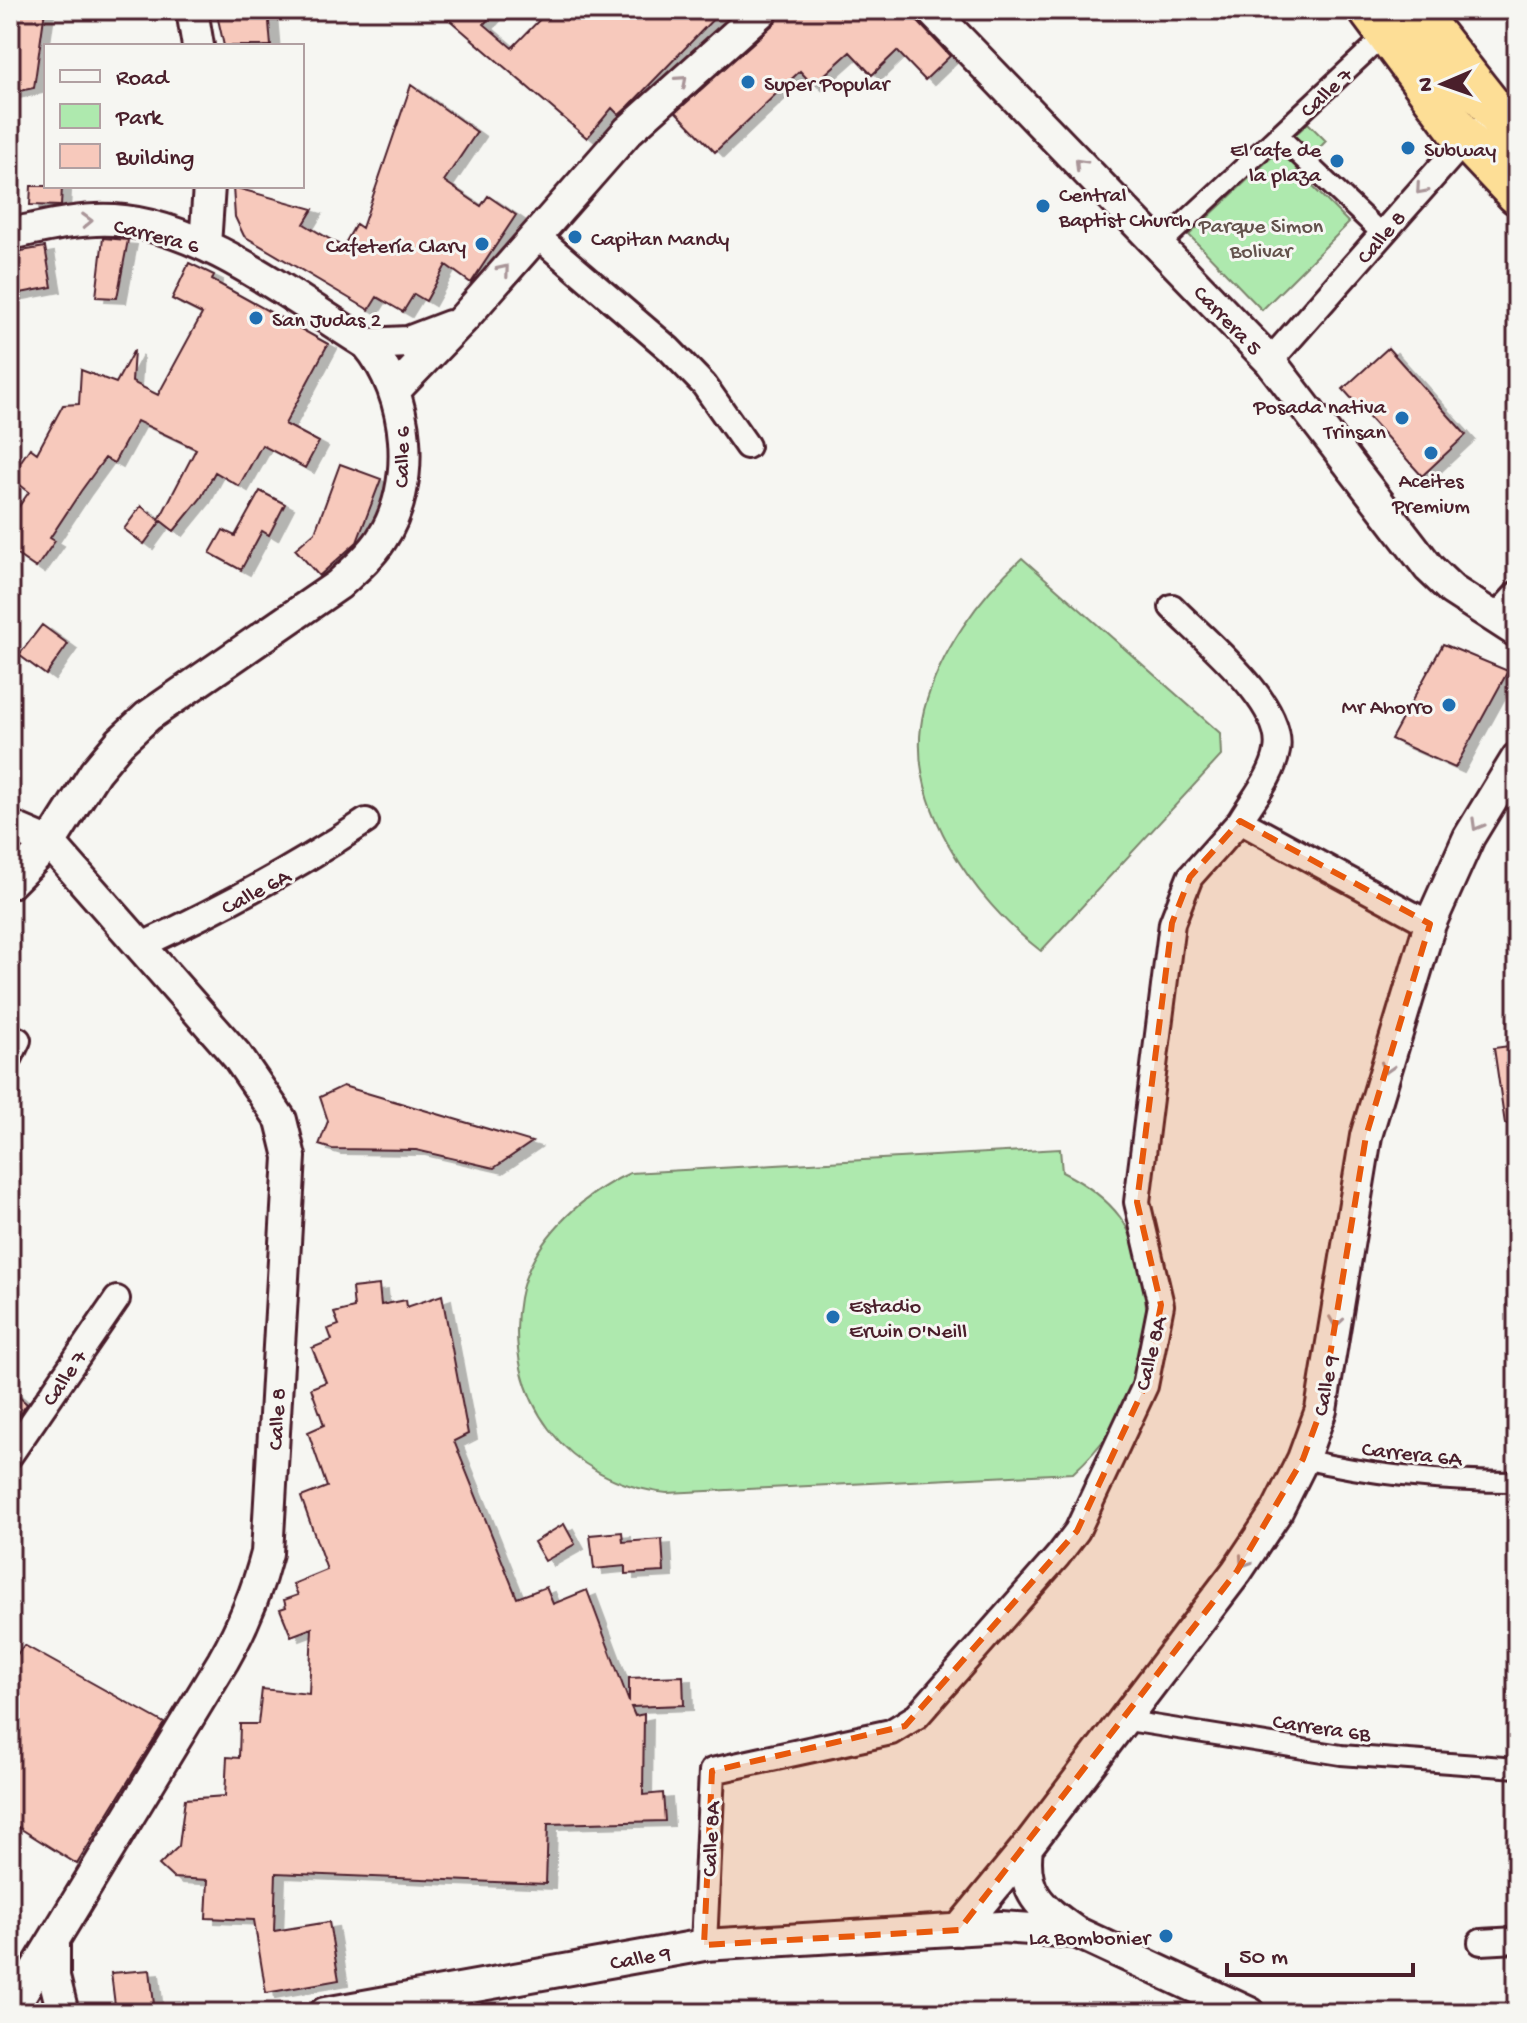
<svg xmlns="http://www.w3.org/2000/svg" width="1527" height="2023" font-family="'Gochi Hand',sans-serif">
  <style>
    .park { fill: #aee9ae; stroke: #7c846c; stroke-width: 2 }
    .building { fill: #f7c9bc; stroke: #4a1f2b; stroke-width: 2; filter: url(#shadow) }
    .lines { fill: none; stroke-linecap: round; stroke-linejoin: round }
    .pedestrian-casing { stroke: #4a1f2b; stroke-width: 24 }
    .minor-casing { stroke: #4a1f2b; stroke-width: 30 }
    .tertiary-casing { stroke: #4a1f2b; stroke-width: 36 }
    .trunk-casing { stroke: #4a1f2b; stroke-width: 46 }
    .pedestrian { stroke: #f6f6f2; stroke-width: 18 }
    .minor { stroke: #f6f6f2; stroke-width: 24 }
    .tertiary { stroke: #f6f6f2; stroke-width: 30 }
    .trunk { stroke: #fdde96; stroke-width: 40 }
    .oneway { stroke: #a99598 }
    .marked { fill: #e8590c; fill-opacity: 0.2; stroke: #e8590c; stroke-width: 6; stroke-dasharray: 16 10; stroke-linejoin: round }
    .poi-dot { fill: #1f6fb2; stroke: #f6f6f2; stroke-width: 3 }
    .labels { text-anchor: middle; stroke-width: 6; stroke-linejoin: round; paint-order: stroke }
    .poi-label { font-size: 22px; fill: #4a1f2b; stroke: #f6f6f2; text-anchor: start }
    .street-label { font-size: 22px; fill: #4a1f2b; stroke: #f6f6f2 }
    .park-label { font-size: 22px; fill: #63524c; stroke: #f6f6f2 }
  </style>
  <defs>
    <filter id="shadow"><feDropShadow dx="9" dy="5" stdDeviation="0" flood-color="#0004"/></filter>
  </defs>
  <rect width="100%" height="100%" fill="#f6f6f2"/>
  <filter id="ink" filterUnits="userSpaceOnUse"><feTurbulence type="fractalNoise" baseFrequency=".0125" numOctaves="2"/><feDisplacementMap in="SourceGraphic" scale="16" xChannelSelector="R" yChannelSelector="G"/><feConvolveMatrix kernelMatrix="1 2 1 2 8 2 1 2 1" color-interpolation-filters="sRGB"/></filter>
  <g filter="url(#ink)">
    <path class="park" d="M 1308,123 L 1326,141 L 1297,171 L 1349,223 L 1262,310 L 1189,235 Z
      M 1022,558 L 1220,733 L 1221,756 L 1041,951 C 974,901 902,800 924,710 C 939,653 979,597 1022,558 Z
      M 1060,1149 L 1062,1172 C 1084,1183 1105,1197 1120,1217 C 1147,1253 1154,1336 1138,1378 C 1124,1415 1102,1447 1073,1473 L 667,1493 C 567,1483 502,1398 520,1298 C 530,1242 581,1195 630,1173 Z"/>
    <path class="building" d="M 10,10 L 45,10 L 34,88 L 10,93 Z
      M 216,10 L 268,10 L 271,46 L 224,46 Z
      M 438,10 L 496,10 L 484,24 L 512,48 L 549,10 L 722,10 L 629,106 L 619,115 L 612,108 L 587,138 Z
      M 781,10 L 912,10 L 918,22 L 950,56 L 925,80 L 897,51 L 872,75 L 850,52 L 813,85 L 800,71 L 715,152 L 676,112 L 775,23 Z
      M 411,85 L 477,132 L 444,181 L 481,206 L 488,196 L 516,215 L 471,283 L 446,265 L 426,301 L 414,294 L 403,312 L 377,297 L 369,310 L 244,236 L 235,217 L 233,187 L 313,209 L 304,224 L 343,247 L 356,224 L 362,228 Z
      M 31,186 L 62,186 L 61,206 L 30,205 Z
      M 103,238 L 128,240 L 117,298 L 96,297 Z
      M 45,247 L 52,287 L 10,295 L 10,253 Z
      M 189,263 L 214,275 L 212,280 L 328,344 L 285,424 L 319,442 L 305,468 L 262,445 L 239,486 L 215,472 L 201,498 L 174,531 L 161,521 L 144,544 L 124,529 L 141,506 L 159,520 L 196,449 L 137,421 L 114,463 L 105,458 L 81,491 L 50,538 L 55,541 L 36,568 L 10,550 L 10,519 L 29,492 L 10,477 L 30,448 L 37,453 L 63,405 L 79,404 L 81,370 L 116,383 L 134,350 L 132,382 L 158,395 L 202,314 L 172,299 Z
      M 1388,348 L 1466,435 L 1422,476 L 1343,389 Z
      M 340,464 L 381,479 L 357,542 L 319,576 L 295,549 L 315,532 Z
      M 260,491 L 285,504 L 269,535 L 262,531 L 241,570 L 210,553 L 223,530 L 235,536 Z
      M 42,625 L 68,644 L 46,675 L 19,655 Z
      M 1443,644 L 1508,671 L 1455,768 L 1391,739 Z
      M 1517,1045 L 1517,1124 L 1505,1124 L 1494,1048 Z
      M 343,1086 L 532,1142 L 494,1168 L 416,1150 L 332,1149 L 319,1145 L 328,1121 L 320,1097 Z
      M 379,1285 L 381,1305 L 406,1300 L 407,1307 L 442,1295 L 468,1434 L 454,1441 L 517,1598 L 546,1587 L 553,1604 L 587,1590 L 629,1702 L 629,1678 L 683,1676 L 684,1705 L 631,1707 L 635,1716 L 644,1714 L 643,1795 L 663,1793 L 665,1821 L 548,1824 L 546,1884 L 276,1873 L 274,1931 L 329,1922 L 339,1980 L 266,1993 L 254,1920 L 206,1918 L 208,1880 L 173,1878 L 159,1865 L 179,1846 L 185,1799 L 225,1796 L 227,1757 L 239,1758 L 240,1724 L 258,1724 L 262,1689 L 309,1694 L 312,1628 L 291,1636 L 280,1609 L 286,1607 L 284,1600 L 298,1595 L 293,1584 L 327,1570 L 301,1497 L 327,1487 L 308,1432 L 324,1425 L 311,1388 L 326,1382 L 312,1348 L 332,1340 L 328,1329 L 339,1325 L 334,1313 L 354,1308 L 352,1288 Z
      M 10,1389 L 27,1404 L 10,1428 Z
      M 564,1524 L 575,1544 L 545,1561 L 534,1542 Z
      M 622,1532 L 623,1542 L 662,1539 L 664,1572 L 625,1574 L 625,1566 L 594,1569 L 590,1535 Z
      M 24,1645 L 164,1723 L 77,1864 L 10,1822 L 10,1664 Z
      M 150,1970 L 155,2013 L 116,2013 L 111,1973 Z"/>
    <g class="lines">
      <defs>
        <path id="pedestrian" d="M 1278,135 L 1382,234
          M 1159,246 L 1386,34
          M 1303,1459 C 1375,1476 1444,1482 1517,1482
          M 1122,1720 L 1341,1755 L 1517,1768"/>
        <path id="minor" d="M 535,234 L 669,349 L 704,385 L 747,446
          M 1270,361 L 1474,130
          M 1172,607 C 1203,639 1286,704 1277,751 C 1273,776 1253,799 1240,821
          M 1495,618 L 1517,594
          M 138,947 C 218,910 293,870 366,821
          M 10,1057 L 18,1040
          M 10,1455 L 117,1299
          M 1481,1942 L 1517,1940
          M 704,1945 L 712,1771 L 891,1732 L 917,1716 L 1058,1556 L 1077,1531 L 1145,1386 L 1161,1305 L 1137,1202 L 1172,923 L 1190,877 L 1240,821 L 1430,924"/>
        <path id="tertiary" d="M 192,10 L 198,46
          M 931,10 L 1270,361 L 1429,568 L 1452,590 L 1517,632
          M 10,234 C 44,227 79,218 114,220 C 202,225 294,299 367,344 C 410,394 418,485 381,540 C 370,557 353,571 338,585 L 148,716 L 120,742 L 95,772 L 50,843 L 10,883
          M 205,245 L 209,186
          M 367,344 L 408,342 L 450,326
          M 395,390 L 464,318 L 628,131 L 763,10
          M 10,826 L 50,843 L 237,1056 L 281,1120 L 290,1157 L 267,1553 C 257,1592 243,1626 223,1661 L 10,2012
          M 1027,1847 C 1021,1892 1040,1907 1074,1931
          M 959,1930 L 1027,1847 L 1237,1571 L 1277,1511 L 1303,1459 L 1321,1410 L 1366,1136 L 1430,924 L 1469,837 L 1517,758
          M 54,1945 L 54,1977 L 63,2013
          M 325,2013 L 704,1945 L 1001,1927 L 1076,1932 L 1250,2013"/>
        <path id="trunk" d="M 1369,10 L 1465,139 L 1517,194
          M 1415,10 L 1517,139"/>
      </defs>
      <use href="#pedestrian" class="pedestrian-casing"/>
      <use href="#minor" class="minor-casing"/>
      <use href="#tertiary" class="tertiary-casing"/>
      <use href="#trunk" class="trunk-casing"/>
      <use href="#pedestrian" class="pedestrian"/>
      <use href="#minor" class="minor"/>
      <use href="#tertiary" class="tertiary"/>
      <use href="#trunk" class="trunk"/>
    </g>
    <defs><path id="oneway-chevron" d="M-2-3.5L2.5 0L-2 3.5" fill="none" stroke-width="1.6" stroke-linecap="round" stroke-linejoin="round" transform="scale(2)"/></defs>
    <g class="oneway">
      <use href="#oneway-chevron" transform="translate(682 81) rotate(-41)"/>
      <use href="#oneway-chevron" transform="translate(1080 164) rotate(-134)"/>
      <use href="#oneway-chevron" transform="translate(1421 189) rotate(131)"/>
      <use href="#oneway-chevron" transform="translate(87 221) rotate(-2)"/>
      <use href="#oneway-chevron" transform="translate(504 270) rotate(-50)"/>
      <use href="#oneway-chevron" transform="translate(1477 825) rotate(120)"/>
      <use href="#oneway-chevron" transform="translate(1387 1068) rotate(107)"/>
      <use href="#oneway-chevron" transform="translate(1336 1322) rotate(99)"/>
      <use href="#oneway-chevron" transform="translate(1244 1562) rotate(124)"/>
    </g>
  </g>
  <path class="marked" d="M 1240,821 L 1430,924 L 1366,1136 L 1321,1410 L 1303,1459 L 1237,1571 L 959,1930 L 704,1945 L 712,1771 L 905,1726 L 1077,1531 L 1145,1386 L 1161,1305 L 1137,1202 L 1172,923 L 1190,877 Z"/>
  <g class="poi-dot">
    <circle cx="748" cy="82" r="8"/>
    <circle cx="1408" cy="148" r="8"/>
    <circle cx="1337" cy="161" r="8"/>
    <circle cx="1043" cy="206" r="8"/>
    <circle cx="575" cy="237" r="8"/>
    <circle cx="482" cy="244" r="8"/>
    <circle cx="256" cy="318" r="8"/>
    <circle cx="1402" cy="418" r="8"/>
    <circle cx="1431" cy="453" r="8"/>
    <circle cx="1449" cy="705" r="8"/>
    <circle cx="833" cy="1317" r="8"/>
    <circle cx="1166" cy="1936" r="8"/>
  </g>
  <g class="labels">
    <g class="poi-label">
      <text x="764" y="90">Super Popular</text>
      <text x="1321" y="156" text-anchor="end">El cafe de<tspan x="1321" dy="25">la plaza</tspan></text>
      <text x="1424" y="156">Subway</text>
      <text x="1059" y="201">Central<tspan x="1059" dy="25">Baptist Church</tspan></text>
      <text x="591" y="245">Capitan Mandy</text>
      <text x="466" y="252" text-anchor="end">Cafetería Clary</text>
      <text x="272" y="326">San Judas 2</text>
      <text x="1386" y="413" text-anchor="end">Posada nativa<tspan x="1386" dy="25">Trinsan</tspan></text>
      <text x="1431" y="487" text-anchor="middle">Aceites<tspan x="1431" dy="25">Premium</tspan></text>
      <text x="1433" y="713" text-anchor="end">Mr Ahorro</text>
      <text x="849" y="1312">Estadio<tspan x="849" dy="25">Erwin O'Neill</tspan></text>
      <text x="1150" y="1944" text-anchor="end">La Bombonier</text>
    </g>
    <g class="street-label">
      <text transform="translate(1325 91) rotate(-43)" y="8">Calle 7</text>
      <text transform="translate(157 234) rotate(14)" y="8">Carrera 6</text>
      <text transform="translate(1380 236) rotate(-49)" y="8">Calle 8</text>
      <text transform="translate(1229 319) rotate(46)" y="8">Carrera 5</text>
      <text transform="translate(400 457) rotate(-89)" y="8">Calle 6</text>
      <text transform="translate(255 890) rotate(-28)" y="8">Calle 6A</text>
      <text transform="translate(1149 1353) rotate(-76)" y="8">Calle 8A</text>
      <text transform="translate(63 1377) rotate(-56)" y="8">Calle 7</text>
      <text transform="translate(1324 1385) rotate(-79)" y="8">Calle 9</text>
      <text transform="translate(275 1419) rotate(-87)" y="8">Calle 8</text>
      <text transform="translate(1412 1452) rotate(6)" y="8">Carrera 6A</text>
      <text transform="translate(1322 1726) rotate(8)" y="8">Carrera 6B</text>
      <text transform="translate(709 1839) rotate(-87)" y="8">Calle 8A</text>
      <text transform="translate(640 1956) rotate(-10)" y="8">Calle 9</text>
    </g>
    <g class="park-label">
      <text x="1261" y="232">Parque Simon<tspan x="1261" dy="25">Bolivar</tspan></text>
    </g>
  </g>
  <rect width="1527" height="2023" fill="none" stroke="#f6f6f2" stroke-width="40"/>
  <rect x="20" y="20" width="1487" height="1983" fill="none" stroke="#4a1f2b" stroke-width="3" filter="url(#ink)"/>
  <rect x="44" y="44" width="260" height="144" fill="#f6f6f2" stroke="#b1a0a2" stroke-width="2"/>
  <rect x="60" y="70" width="40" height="12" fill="#f6f6f2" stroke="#b1a0a2" stroke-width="2"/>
  <text x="116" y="84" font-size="24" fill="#4a1f2b">Road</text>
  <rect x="60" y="104" width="40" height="24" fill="#aee9ae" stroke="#b1a0a2" stroke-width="2"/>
  <text x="116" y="124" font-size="24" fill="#4a1f2b">Park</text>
  <rect x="60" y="144" width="40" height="24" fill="#f7c9bc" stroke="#b1a0a2" stroke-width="2"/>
  <text x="116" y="164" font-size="24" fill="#4a1f2b">Building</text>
  <g transform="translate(1443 84) rotate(268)" stroke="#f6f6f2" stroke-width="6" paint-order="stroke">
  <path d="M0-6L14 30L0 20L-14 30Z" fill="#4a1f2b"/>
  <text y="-12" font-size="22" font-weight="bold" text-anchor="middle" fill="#4a1f2b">N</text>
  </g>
  <path d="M1227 1963v12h186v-12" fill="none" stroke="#4a1f2b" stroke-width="4"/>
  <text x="1239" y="1963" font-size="24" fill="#4a1f2b" stroke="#f6f6f2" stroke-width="6" paint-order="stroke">50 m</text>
</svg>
